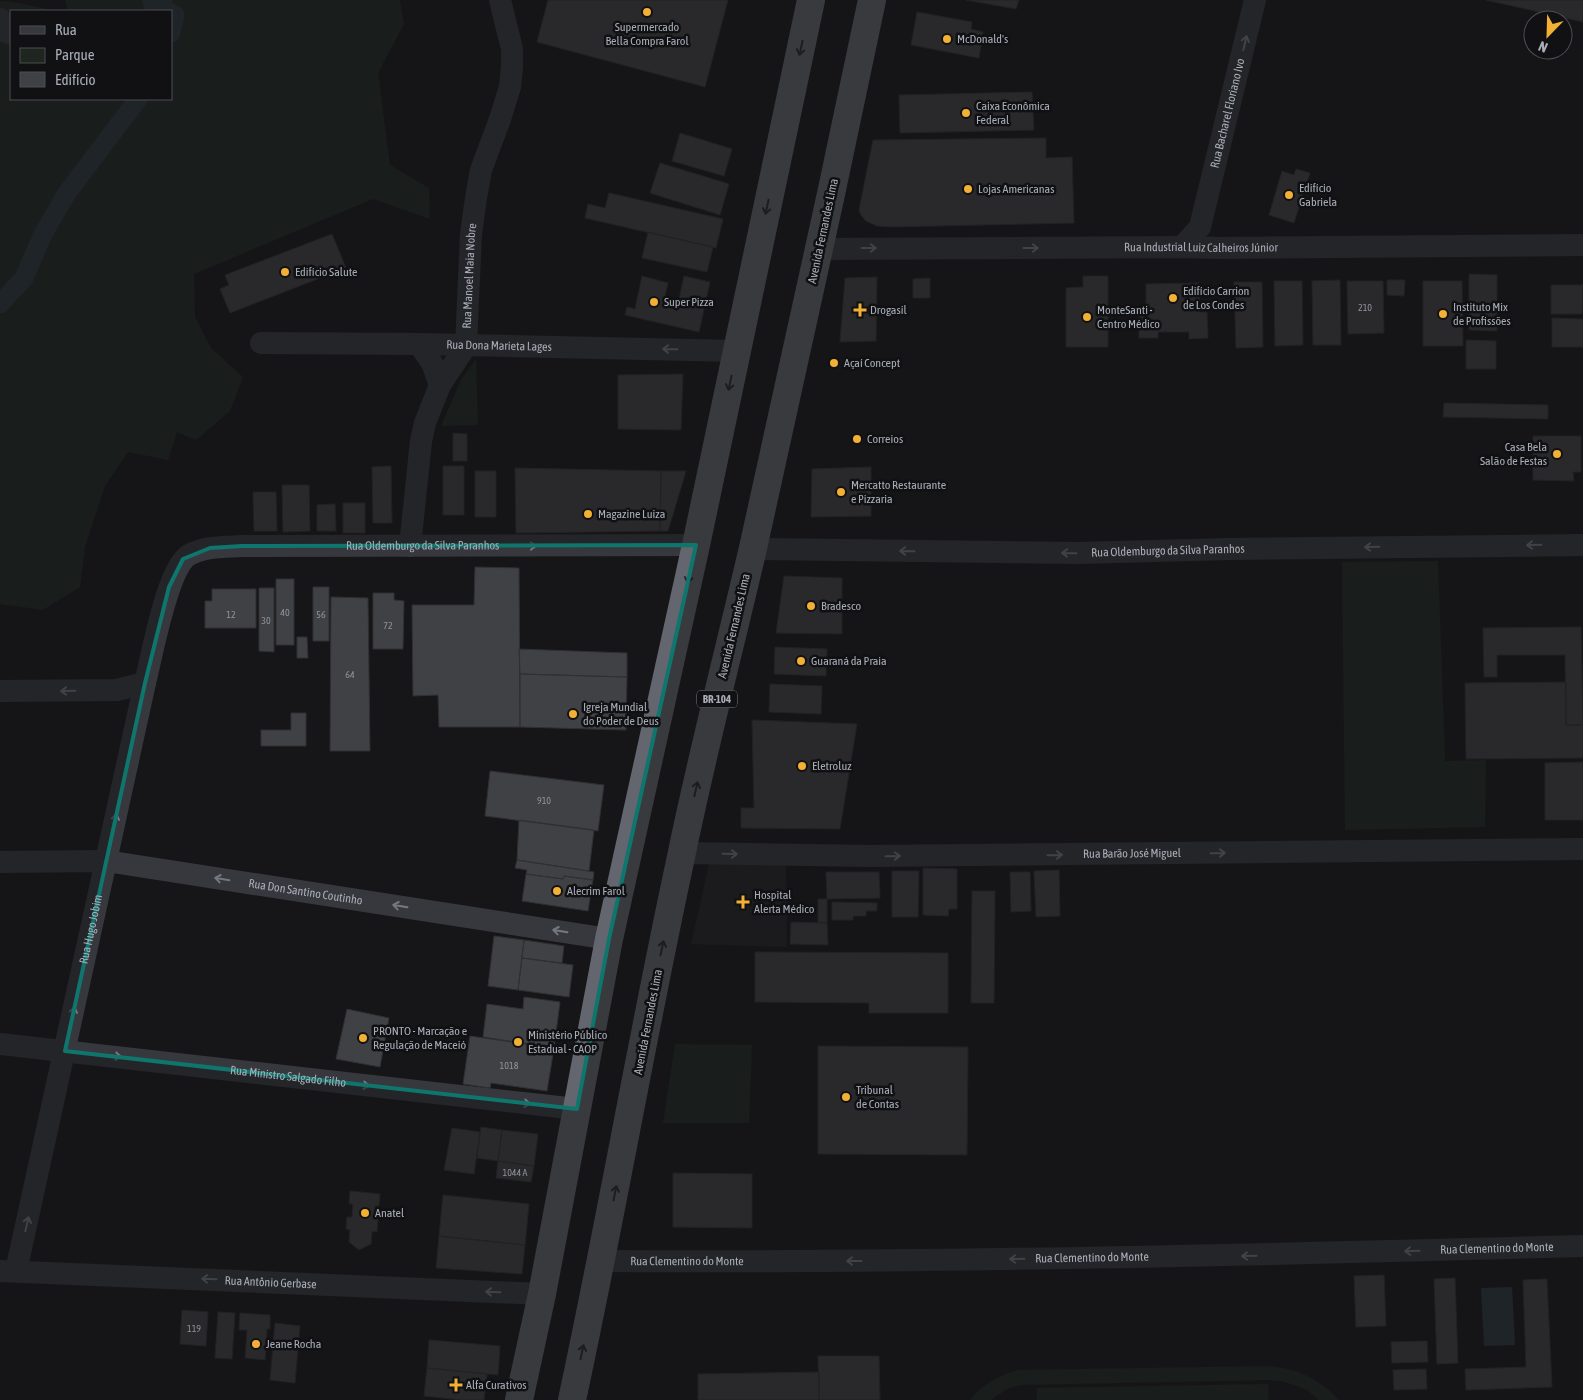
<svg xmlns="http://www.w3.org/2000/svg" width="1583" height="1400" font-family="'Asap Condensed',sans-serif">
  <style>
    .built { fill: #222225 }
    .green { fill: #1e261f }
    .water { fill: #2c353c }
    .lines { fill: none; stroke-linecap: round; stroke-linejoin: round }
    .canal { stroke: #2c353c; stroke-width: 19 }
    .building { fill: #404145; stroke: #303034 }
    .minor { stroke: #37383d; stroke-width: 22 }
    .highway { stroke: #63666e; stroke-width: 28 }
    .oneway { stroke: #757881 }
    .oneway2 { stroke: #26262a }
    .marked { fill: none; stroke: #0f766e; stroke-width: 4; stroke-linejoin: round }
    .poi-dot { fill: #f2b134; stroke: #111113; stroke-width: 2 }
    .labels { text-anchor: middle; stroke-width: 5; stroke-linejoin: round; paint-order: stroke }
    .number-label { font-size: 10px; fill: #8e929b }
    .shield { fill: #111113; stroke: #7b7e86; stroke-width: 1 }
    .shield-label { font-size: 11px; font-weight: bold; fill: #a8adb8 }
    .poi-label { font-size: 12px; fill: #a8adb8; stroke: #111113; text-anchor: start }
    .street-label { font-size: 12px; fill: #a8adb8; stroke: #111113 }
  </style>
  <rect width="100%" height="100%" fill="#161618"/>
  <path class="built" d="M 786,859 L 787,947 L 691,944 L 710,860 Z"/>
  <path class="green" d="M 65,0 L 400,0 L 404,24 L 378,73 L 390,165 L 429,188 L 430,219 L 373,199 L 194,274 L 195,317 L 211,348 L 243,377 L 230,411 L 196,440 L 177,432 L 168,460 L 128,452 L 105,486 L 85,547 L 80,587 L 43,610 L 0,604 L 0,1 C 20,2 38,8 59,11 L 11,11 L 11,99 L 171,99 L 171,11 L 68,11 Z
    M 476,359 L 478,425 L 441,426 L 461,380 Z
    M 1438,561 L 1445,761 L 1486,760 L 1485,827 L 1345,830 L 1342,562 Z
    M 675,1044 L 752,1045 L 749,1123 L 663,1123 Z
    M 1267,1366 C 1297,1368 1318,1378 1339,1400 L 1319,1400 L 1307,1390 L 1294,1385 L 1281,1381 L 1267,1380 L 1020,1385 L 1007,1389 L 991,1400 L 970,1400 C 982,1384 999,1376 1017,1370 Z
    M 1268,1384 L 1269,1400 L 1037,1400 L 1037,1388 Z"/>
  <path class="water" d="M 142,0 L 172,0 L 175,15 L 171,33 L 171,11 L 145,11 Z
    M 1512,1287 L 1515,1345 L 1484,1346 L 1481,1288 Z"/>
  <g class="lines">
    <path class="canal" d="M 171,13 L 175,15 L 171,33
      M 0,304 L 24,278 L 43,234 L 67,193 L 138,99"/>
  </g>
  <path class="building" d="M 548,0 L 728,0 L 705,87 L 537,42 Z
    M 966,0 L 1019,0 L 1016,9 Z
    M 1486,0 L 1583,0 L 1583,22 Z
    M 917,12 L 972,22 L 971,29 L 983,32 L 979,58 L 911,45 Z
    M 1032,92 L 1034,130 L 900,133 L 899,95 Z
    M 680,133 L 732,149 L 724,176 L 672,161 Z
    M 1046,138 L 1046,158 L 1072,157 L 1074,223 L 892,227 L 877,226 L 866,221 L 861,215 L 859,210 L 873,140 Z
    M 660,163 L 729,184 L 720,215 L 650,193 Z
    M 1296,169 L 1310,173 L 1294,223 L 1269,215 L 1282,171 L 1294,175 Z
    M 609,193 L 723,219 L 716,248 L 585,218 L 588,204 L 605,208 Z
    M 648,232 L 713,247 L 707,272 L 642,258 Z
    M 332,234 L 346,268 L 230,313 L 220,289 L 229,285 L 225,275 Z
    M 1469,274 L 1497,275 L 1497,331 L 1469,330 Z
    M 642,276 L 668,283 L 664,301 L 678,304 L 684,276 L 710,282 L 699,332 L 625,315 L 627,307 L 635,309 Z
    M 1083,276 L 1108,276 L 1108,347 L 1066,347 L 1066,288 L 1083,287 Z
    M 877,277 L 876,341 L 840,342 L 845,278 Z
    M 930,278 L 930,298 L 913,298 L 913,279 Z
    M 1340,280 L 1341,345 L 1313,345 L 1312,281 Z
    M 1387,280 L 1405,280 L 1404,296 L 1387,295 Z
    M 1274,281 L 1302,281 L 1303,345 L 1275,346 Z
    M 1347,281 L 1383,281 L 1384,333 L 1348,334 Z
    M 1423,281 L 1462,281 L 1463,346 L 1423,346 Z
    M 1234,282 L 1262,282 L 1263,347 L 1236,348 Z
    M 1199,283 L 1200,312 L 1207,312 L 1208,338 L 1189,339 L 1189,332 L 1158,332 L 1158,338 L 1139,338 L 1139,313 L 1146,313 L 1146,284 Z
    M 1551,285 L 1583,285 L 1582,314 L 1551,314 Z
    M 1552,318 L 1583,319 L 1583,347 L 1552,347 Z
    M 1466,340 L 1496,341 L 1496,369 L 1466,369 Z
    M 683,374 L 681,430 L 618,429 L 618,375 Z
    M 1444,403 L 1548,405 L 1548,419 L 1443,417 Z
    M 453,433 L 467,434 L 467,461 L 453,461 Z
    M 1533,436 L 1581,436 L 1581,472 L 1573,472 L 1574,481 L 1533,480 Z
    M 391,466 L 392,523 L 373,523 L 372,467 Z
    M 443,466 L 464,466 L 464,515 L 443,515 Z
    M 871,467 L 871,516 L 811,517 L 812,469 Z
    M 515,468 L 661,471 L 660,531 L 516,533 Z
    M 475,471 L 496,471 L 496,517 L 475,517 Z
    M 661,471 L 686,471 L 668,531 L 660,531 Z
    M 282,485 L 309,485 L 310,531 L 283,532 Z
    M 253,492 L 276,492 L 277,531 L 254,531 Z
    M 343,503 L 365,503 L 365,533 L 343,533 Z
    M 335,504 L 336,531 L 317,531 L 317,505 Z
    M 475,567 L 519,568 L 520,727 L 439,727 L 438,695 L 413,696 L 412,605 L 474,605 Z
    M 784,576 L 842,578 L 842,634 L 776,633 Z
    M 276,579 L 294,579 L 294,645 L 276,645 Z
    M 313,587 L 329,587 L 329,641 L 313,641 Z
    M 259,588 L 274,588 L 274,652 L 259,651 Z
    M 212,589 L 256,589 L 256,628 L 205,628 L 205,601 L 212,601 Z
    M 373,593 L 394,593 L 394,600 L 404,601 L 403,649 L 373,649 Z
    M 331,597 L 368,598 L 370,751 L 330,751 Z
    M 1581,627 L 1583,725 L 1566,725 L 1565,655 L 1497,655 L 1497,677 L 1484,677 L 1483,628 Z
    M 297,637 L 307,637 L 308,658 L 297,658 Z
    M 775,647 L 827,649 L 826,676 L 774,674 Z
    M 519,649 L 627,653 L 627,677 L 520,674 Z
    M 520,674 L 627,677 L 626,730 L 520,727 Z
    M 1566,682 L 1566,725 L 1583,725 L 1583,758 L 1466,759 L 1465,683 Z
    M 770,684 L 822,686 L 821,714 L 769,712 Z
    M 291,713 L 306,713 L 306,746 L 261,746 L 261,730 L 291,730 Z
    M 752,720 L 857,724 L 840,829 L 741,828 L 741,808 L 754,808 Z
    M 1583,762 L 1583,820 L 1545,820 L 1545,763 Z
    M 490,771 L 604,785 L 598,831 L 485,816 Z
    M 519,820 L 594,830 L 589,871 L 517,860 Z
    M 517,860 L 594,872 L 593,880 L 564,876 L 563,879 L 526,874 L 527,870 L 515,868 Z
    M 923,868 L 957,869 L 957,909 L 949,909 L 948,916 L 923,915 Z
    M 1059,870 L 1060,916 L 1036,917 L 1034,871 Z
    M 892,871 L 919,871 L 918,917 L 892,917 Z
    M 826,872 L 879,872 L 880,898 L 827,899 Z
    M 1010,872 L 1030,872 L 1031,911 L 1011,912 Z
    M 526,874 L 563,879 L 564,876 L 593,880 L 588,911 L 522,901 Z
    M 972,891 L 995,891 L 994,1003 L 971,1003 Z
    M 818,899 L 827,899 L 827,923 L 818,923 Z
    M 832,902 L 877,903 L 877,911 L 866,911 L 866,916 L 853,916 L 853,920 L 832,920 Z
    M 791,922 L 827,923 L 828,945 L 790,944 Z
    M 494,936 L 524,940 L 518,990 L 488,986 Z
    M 524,940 L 564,946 L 562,963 L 522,958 Z
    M 755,952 L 948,953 L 948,1013 L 869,1013 L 869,1003 L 755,1002 Z
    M 522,958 L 573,965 L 569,997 L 518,990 Z
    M 524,997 L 560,1002 L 554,1048 L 483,1037 L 487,1004 L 523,1009 Z
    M 347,1009 L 389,1018 L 380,1067 L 336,1059 Z
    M 470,1036 L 554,1048 L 547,1091 L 491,1083 L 490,1088 L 463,1084 Z
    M 818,1046 L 968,1047 L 967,1155 L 818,1154 Z
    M 481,1127 L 502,1130 L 498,1161 L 477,1158 Z
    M 452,1128 L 480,1132 L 474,1174 L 444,1170 Z
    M 502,1130 L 538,1134 L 534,1166 L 498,1161 Z
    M 498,1161 L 534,1166 L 531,1182 L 496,1178 Z
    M 673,1173 L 752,1174 L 752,1228 L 673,1227 Z
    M 350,1191 L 380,1194 L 379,1206 L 375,1206 L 374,1219 L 378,1219 L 377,1232 L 372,1231 L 371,1244 L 359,1250 L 349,1242 L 350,1230 L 346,1229 L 347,1217 L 352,1217 L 353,1204 L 349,1204 Z
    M 443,1195 L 529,1204 L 525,1245 L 439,1236 Z
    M 439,1236 L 525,1245 L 522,1274 L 436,1268 Z
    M 1384,1275 L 1386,1326 L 1356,1327 L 1354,1276 Z
    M 1455,1278 L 1458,1363 L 1437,1364 L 1434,1279 Z
    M 1547,1279 L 1552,1387 L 1466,1390 L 1465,1369 L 1526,1367 L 1523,1280 Z
    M 182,1310 L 208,1312 L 206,1346 L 180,1344 Z
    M 218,1312 L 235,1313 L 232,1359 L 215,1358 Z
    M 240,1313 L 270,1315 L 270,1329 L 267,1329 L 265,1360 L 245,1358 L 247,1330 L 239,1330 Z
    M 275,1323 L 300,1326 L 295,1383 L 270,1380 Z
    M 429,1340 L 500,1346 L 498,1375 L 427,1368 Z
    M 1427,1341 L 1428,1362 L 1392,1363 L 1391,1342 Z
    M 818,1356 L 879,1356 L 880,1400 L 819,1400 Z
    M 427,1368 L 487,1374 L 484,1400 L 461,1400 L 424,1396 Z
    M 1426,1369 L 1427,1389 L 1394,1390 L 1393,1370 Z
    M 819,1372 L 819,1400 L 698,1400 L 698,1374 Z"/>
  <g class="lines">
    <g class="minor">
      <path d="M 0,19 L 3,31 L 11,34"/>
      <path id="s1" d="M 1182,247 L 1200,227 L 1255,0"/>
      <path id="s2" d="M 820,249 L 1182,247 L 1220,248 L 1583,245"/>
      <path id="s3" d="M 261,343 L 419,344 L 737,351"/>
      <path d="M 419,344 L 432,363 L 440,385"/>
      <path id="s4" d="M 410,546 L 421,441 L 425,423 L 440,385 L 466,346 L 471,234 L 476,198 L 481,170 L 500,119 L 510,87 L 512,67 L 512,49 L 500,0"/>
      <path id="s5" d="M 753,549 L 1078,553 L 1229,549 L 1583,545"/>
      <path d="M 0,691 L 117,690 L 145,683"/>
      <path id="s6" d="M 681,853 L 870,856 L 1583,849"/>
      <path id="s7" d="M 0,862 L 106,861 L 609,939"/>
      <path id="s8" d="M 0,1044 L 577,1109"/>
      <path id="s9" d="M 601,1261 C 929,1263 1256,1255 1583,1246"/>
      <path id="s10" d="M 0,1271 L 542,1294"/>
      <path id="s11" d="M 16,1271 L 145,683 C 152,656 167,568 189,555 C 205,546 225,547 242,546 L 696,545"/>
    </g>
    <path class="highway" d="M 519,1400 L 542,1294 L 609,939 L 696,545 L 811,0
      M 572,1400 C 611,1219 642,1037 681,857 C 702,754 729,651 753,548 C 794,366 834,183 872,0"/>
  </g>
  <defs><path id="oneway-shaft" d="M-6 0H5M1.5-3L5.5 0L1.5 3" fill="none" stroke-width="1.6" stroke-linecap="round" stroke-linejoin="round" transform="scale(1.25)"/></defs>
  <g class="oneway">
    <use href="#oneway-shaft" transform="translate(1245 43) rotate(-76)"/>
    <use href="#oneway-shaft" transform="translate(869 248)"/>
    <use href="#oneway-shaft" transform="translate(1031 248)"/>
    <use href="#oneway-shaft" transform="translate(670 349) rotate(-179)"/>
    <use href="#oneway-shaft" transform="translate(1534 545) rotate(179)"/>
    <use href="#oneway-shaft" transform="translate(529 546)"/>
    <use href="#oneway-shaft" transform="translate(1372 547) rotate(179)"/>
    <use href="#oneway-shaft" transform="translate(907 551) rotate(-179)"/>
    <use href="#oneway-shaft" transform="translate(1069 553) rotate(-179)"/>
    <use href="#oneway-shaft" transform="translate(68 691) rotate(179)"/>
    <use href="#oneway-shaft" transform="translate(115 821) rotate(-78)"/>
    <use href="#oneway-shaft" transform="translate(1218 853) rotate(-1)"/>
    <use href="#oneway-shaft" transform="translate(730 854) rotate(1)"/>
    <use href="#oneway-shaft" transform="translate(1055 855) rotate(-1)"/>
    <use href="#oneway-shaft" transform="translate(893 856) rotate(-1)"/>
    <use href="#oneway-shaft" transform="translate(222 879) rotate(-171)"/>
    <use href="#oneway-shaft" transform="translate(400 906) rotate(-171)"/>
    <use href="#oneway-shaft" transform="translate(560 931) rotate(-171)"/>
    <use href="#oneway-shaft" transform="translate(73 1014) rotate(-78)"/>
    <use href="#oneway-shaft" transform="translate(114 1056) rotate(7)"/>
    <use href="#oneway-shaft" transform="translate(362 1085) rotate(7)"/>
    <use href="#oneway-shaft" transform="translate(523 1103) rotate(7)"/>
    <use href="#oneway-shaft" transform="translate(27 1224) rotate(-77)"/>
    <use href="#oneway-shaft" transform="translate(1412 1251) rotate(178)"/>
    <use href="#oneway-shaft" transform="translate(1249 1256) rotate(179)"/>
    <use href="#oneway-shaft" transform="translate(1017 1259) rotate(179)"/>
    <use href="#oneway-shaft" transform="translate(854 1261) rotate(180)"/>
    <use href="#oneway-shaft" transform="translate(209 1279) rotate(-178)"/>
    <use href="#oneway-shaft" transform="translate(493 1292) rotate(-178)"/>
  </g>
  <g class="oneway2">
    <use href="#oneway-shaft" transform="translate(801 48) rotate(102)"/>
    <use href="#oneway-shaft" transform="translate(767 207) rotate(102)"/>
    <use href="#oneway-shaft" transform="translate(730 383) rotate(102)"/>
    <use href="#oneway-shaft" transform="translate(689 576) rotate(102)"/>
    <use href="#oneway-shaft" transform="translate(696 789) rotate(-77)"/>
    <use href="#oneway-shaft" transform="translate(662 948) rotate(-78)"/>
    <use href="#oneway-shaft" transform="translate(615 1193) rotate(-79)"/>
    <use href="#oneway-shaft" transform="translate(582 1352) rotate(-78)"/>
  </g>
  <path d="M0 0H1583V1400H0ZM 696,545 L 609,939 L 577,1109 L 65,1051 L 145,683 L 169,587 L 183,559 L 210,548 L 242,546 Z" fill="#161618" fill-opacity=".55" fill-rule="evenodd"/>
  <path class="marked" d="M 696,545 L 609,939 L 577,1109 L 65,1051 L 145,683 L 169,587 L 183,559 L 210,548 L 242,546 Z"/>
  <g class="poi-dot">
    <circle cx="647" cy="12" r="5"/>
    <circle cx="947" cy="39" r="5"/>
    <circle cx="966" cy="113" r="5"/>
    <circle cx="968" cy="189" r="5"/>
    <circle cx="1289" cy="195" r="5"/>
    <circle cx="285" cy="272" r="5"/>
    <circle cx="1173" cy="298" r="5"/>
    <circle cx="654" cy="302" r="5"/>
    <path d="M857.5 302.5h5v5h5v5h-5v5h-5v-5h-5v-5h5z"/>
    <circle cx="1443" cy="314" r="5"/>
    <circle cx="1087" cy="317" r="5"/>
    <circle cx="834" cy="363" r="5"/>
    <circle cx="857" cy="439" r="5"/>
    <circle cx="1557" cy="454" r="5"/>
    <circle cx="841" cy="492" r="5"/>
    <circle cx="588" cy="514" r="5"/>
    <circle cx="811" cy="606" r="5"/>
    <circle cx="801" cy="661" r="5"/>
    <circle cx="573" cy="714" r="5"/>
    <circle cx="802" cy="766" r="5"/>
    <circle cx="557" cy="891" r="5"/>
    <path d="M740.5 894.5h5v5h5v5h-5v5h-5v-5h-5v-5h5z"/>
    <circle cx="363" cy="1038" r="5"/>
    <circle cx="518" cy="1042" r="5"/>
    <circle cx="846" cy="1097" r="5"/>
    <circle cx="365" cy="1213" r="5"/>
    <circle cx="256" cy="1344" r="5"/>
    <path d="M453.5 1377.5h5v5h5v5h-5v5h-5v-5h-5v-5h5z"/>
  </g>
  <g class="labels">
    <g class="number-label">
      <text x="1365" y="311">210</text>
      <text x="285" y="616">40</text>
      <text x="231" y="618">12</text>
      <text x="321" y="618">56</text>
      <text x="266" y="624">30</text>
      <text x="388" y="629">72</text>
      <text x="350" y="678">64</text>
      <text x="544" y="804">910</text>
      <text x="509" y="1069">1018</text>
      <text x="515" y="1176">1044 A</text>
      <text x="194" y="1332">119</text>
    </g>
    <rect class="shield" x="697" y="690.5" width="40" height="17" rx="4"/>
    <g class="shield-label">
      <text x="717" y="703">BR-104</text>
    </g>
    <g class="poi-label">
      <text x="647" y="31" text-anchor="middle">Supermercado<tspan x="647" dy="14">Bella Compra Farol</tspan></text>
      <text x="957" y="43">McDonald's</text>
      <text x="976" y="110">Caixa Econômica<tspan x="976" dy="14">Federal</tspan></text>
      <text x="1299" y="192">Edifício<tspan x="1299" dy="14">Gabriela</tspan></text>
      <text x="978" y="193">Lojas Americanas</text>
      <text x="295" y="276">Edifício Salute</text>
      <text x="1183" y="295">Edifício Carrion<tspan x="1183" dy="14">de Los Condes</tspan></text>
      <text x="664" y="306">Super Pizza</text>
      <text x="1453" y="311">Instituto Mix<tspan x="1453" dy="14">de Profissões</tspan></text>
      <text x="870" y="314">Drogasil</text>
      <text x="1097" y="314">MonteSanti -<tspan x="1097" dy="14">Centro Médico</tspan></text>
      <text x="844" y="367">Açaí Concept</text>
      <text x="867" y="443">Correios</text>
      <text x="1547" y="451" text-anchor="end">Casa Bela<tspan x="1547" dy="14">Salão de Festas</tspan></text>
      <text x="851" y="489">Mercatto Restaurante<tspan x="851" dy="14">e Pizzaria</tspan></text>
      <text x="598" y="518">Magazine Luiza</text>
      <text x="821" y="610">Bradesco</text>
      <text x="811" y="665">Guaraná da Praia</text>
      <text x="583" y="711">Igreja Mundial<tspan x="583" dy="14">do Poder de Deus</tspan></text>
      <text x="812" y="770">Eletroluz</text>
      <text x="567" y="895">Alecrim Farol</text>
      <text x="754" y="899">Hospital<tspan x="754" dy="14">Alerta Médico</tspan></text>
      <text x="373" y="1035">PRONTO - Marcação e<tspan x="373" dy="14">Regulação de Maceió</tspan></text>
      <text x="528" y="1039">Ministério Público<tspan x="528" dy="14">Estadual - CAOP</tspan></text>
      <text x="856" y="1094">Tribunal<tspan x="856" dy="14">de Contas</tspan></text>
      <text x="375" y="1217">Anatel</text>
      <text x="266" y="1348">Jeane Rocha</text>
      <text x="466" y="1389">Alfa Curativos</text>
    </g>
    <g class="street-label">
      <text dy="4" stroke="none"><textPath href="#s1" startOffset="144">Rua Bacharel Floriano Ivo</textPath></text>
      <text transform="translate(823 231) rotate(-78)" y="4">Avenida Fernandes Lima</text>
      <text dy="4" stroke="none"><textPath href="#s2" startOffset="381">Rua Industrial Luiz Calheiros Júnior</textPath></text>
      <text dy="4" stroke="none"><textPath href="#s4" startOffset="282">Rua Manoel Maia Nobre</textPath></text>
      <text dy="4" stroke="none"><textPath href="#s3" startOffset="238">Rua Dona Marieta Lages</textPath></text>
      <text dy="4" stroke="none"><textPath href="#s11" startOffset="974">Rua Oldemburgo da Silva Paranhos</textPath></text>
      <text dy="4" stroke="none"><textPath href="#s5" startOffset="415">Rua Oldemburgo da Silva Paranhos</textPath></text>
      <text transform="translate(734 626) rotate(-77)" y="4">Avenida Fernandes Lima</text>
      <text dy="4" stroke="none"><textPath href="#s6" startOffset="451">Rua Barão José Miguel</textPath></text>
      <text dy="4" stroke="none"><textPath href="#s7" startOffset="308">Rua Don Santino Coutinho</textPath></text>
      <text dy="4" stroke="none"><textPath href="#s11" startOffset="350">Rua Hugo Jobim</textPath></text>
      <text transform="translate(648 1022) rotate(-79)" y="4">Avenida Fernandes Lima</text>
      <text dy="4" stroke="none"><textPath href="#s8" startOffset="290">Rua Ministro Salgado Filho</textPath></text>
      <text dy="4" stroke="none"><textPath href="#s9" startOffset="896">Rua Clementino do Monte</textPath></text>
      <text dy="4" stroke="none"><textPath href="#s9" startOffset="491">Rua Clementino do Monte</textPath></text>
      <text dy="4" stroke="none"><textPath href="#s9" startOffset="86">Rua Clementino do Monte</textPath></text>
      <text dy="4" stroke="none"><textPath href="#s10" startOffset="271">Rua Antônio Gerbase</textPath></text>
    </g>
  </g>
  <rect x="10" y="10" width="162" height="90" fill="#111113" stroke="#4d4f55"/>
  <rect x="20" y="26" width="25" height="8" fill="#37383d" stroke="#4d4f55"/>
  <text x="55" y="35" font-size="15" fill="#a8adb8">Rua</text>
  <rect x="20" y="48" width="25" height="15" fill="#1e261f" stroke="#4d4f55"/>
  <text x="55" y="60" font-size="15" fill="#a8adb8">Parque</text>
  <rect x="20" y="72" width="25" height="15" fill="#404145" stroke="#4d4f55"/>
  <text x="55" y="85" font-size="15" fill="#a8adb8">Edifício</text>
  <g transform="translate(1548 35) rotate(203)"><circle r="24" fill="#111113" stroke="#4d4f55"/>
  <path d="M0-4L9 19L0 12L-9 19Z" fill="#f2b134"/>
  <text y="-8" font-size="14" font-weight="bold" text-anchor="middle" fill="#a8adb8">N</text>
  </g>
</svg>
